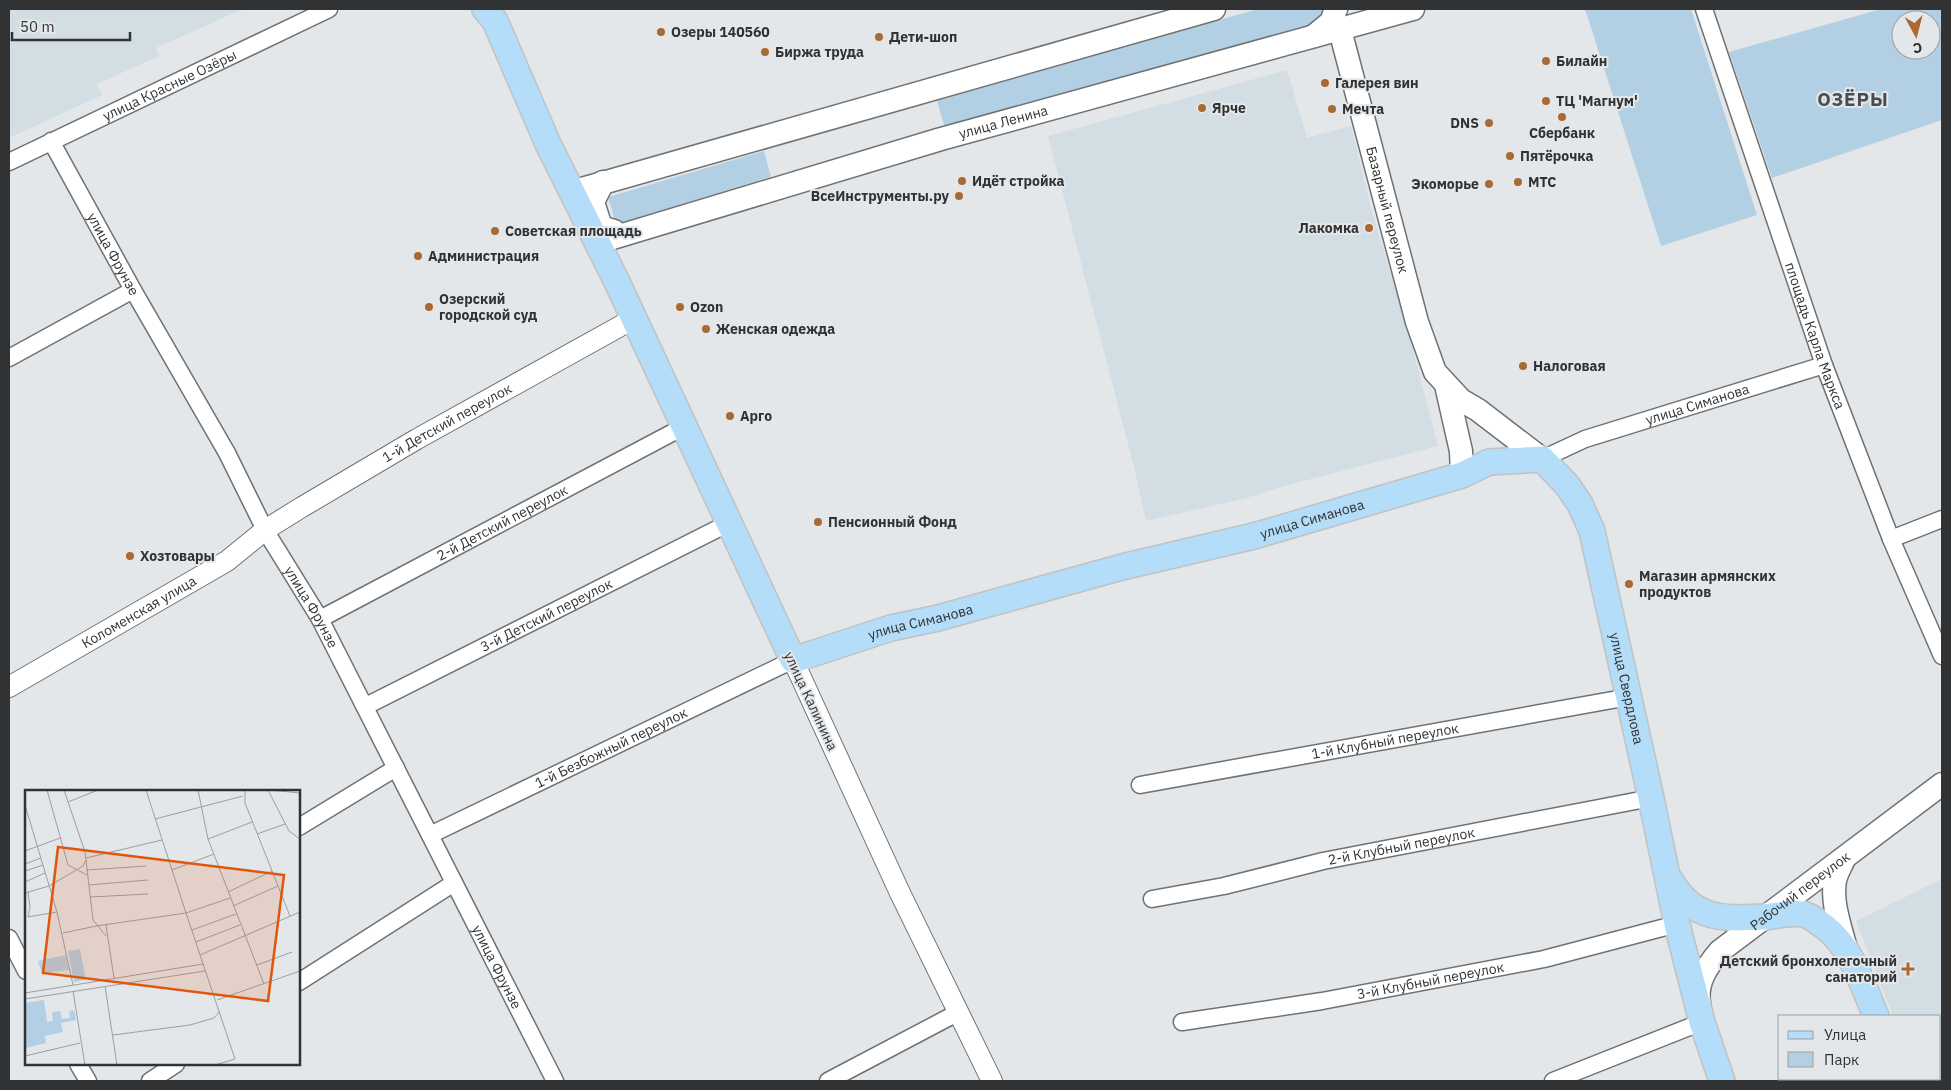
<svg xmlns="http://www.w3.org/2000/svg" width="1951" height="1090" font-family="'IBM Plex Sans',sans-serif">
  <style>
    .built { fill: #d3dde4 }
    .green { fill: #b3cfe3; fill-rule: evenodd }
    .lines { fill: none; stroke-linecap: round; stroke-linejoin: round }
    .minor-casing { stroke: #6e7274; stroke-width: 19 }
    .tertiary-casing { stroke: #6e7274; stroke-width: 22 }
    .secondary-casing { stroke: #6e7274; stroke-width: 25 }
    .primary-casing { stroke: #c1c2c2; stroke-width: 28 }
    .minor { stroke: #fff; stroke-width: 16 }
    .tertiary { stroke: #fff; stroke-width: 20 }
    .secondary { stroke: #fff; stroke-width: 22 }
    .primary { stroke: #b3ddf8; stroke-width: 25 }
    .poi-dot { fill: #a96932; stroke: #e4e7ea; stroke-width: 2 }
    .labels { text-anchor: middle; stroke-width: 4; stroke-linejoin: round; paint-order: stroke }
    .poi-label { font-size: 14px; font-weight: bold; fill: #313233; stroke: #e4e7ea; text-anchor: start }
    .street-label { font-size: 14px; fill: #313233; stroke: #e4e7ea }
    .district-label { font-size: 19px; font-weight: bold; letter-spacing: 1px; fill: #4a4d4f; stroke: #e4e7ea }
    .inset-road { fill: none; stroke: #9c9fa1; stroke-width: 1 }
    .view { fill: #df570e; fill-opacity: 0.15; stroke: #df570e; stroke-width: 2.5 }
    .inset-edge { fill: none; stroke: #313233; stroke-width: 2.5 }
  </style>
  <rect width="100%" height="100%" fill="#e4e7ea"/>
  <path class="built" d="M 9,9 L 243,9 L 156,48 L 159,56 L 97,84 L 102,95 L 9,138 Z
    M 1287,70 L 1307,138 L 1351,126 L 1372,212 L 1409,335 L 1438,446 L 1288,485 L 1243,499 L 1146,521 L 1134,467 L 1048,136 Z
    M 1942,879 L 1942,1081 L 1918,1081 L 1917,1079 L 1940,1079 L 1940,1016 L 1893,1016 L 1856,921 Z"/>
  <path class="green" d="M 1258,9 L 1330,9 L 1320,22 L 945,128 L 937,101 Z
    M 1585,9 L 1691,9 L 1757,215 L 1661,246 Z
    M 1881,9 L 1942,9 L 1942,120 L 1772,178 L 1729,52 ZM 1901,20 L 1931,20 L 1931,50 L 1901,50 Z
    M 764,151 L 771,177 L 616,224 L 608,197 Z"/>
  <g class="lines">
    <defs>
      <g id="minor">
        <path id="s1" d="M 1704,9 L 1824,365 L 1891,539 L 1942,656"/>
        <path id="s2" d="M 51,141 L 133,290 L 227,453 L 265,530 L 320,619 L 555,1081"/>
        <path id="s3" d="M 9,162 L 329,9"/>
        <path d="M 9,358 L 133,290"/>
        <path id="s4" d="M 1542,459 L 1585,439 L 1824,365"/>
        <path d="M 1891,539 L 1942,519"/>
        <path id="s5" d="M 320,619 L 685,426"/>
        <path id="s6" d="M 366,706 L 729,523"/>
        <path id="s7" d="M 1140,785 L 1629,697"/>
        <path d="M 299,827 L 396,768"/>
        <path id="s8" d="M 430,835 L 793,660"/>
        <path id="s9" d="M 1152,899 L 1224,886 L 1323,861 L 1651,798"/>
        <path d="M 9,938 L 26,971"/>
        <path d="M 299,982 L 454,883"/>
        <path id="s10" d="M 1182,1022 L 1322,1001 L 1544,959 L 1677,924"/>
        <path d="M 78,1064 L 88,1081"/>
        <path d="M 150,1081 L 176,1064"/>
        <path d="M 828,1081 L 959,1012"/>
        <path d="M 1553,1081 L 1702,1022"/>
      </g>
      <g id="tertiary">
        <path d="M 793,660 L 900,893 L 992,1081"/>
        <path id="s11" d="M 9,687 L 227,561 L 265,530 L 302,507 L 417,439 L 633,319"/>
      </g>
      <g id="secondary">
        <path id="s12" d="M 1340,30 L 1417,322 L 1435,372 L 1461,400 L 1478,410 L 1542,459"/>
        <path d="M 1314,36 L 1331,22 L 1336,9"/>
        <path d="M 603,182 L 593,202 L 601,227 L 614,231"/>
        <path d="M 571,192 L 1214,9"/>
        <path id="s13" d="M 596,243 L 941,139 L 1413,9"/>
        <path d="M 1446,385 L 1461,451 L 1462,475"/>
        <path d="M 1844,859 C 1841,866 1836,874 1835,881 C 1831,903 1841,928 1846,949"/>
        <path id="s14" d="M 1699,1003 C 1696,982 1707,966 1720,951 L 1942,784"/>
      </g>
      <g id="primary">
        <path id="s15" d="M 485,9 L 495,21 L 548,144 L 617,282 L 793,660 L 891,628 L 938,618 L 1122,567 L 1254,536 L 1462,475 L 1489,462 L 1542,459 L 1567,485 L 1580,504 L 1592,531 L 1651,798 L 1677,924 L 1702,1022 L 1722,1081"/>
        <path d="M 1671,881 C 1693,920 1723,919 1764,917 C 1776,916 1789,912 1802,914 C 1810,915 1819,923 1825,927 C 1852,948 1863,986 1876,1016"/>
        <path d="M 1904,1079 L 1905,1081"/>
      </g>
    </defs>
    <use href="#minor" class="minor-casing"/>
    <use href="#tertiary" class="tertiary-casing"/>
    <use href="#secondary" class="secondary-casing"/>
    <use href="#primary" class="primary-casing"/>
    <use href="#minor" class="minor"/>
    <use href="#tertiary" class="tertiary"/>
    <use href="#secondary" class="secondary"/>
    <use href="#primary" class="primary"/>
  </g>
  <g class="poi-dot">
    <circle cx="661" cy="32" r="5"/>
    <circle cx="879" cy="37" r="5"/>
    <circle cx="765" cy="52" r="5"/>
    <circle cx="1546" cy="61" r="5"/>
    <circle cx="1325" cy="83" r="5"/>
    <circle cx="1546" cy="101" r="5"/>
    <circle cx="1202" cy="108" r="5"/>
    <circle cx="1332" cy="109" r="5"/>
    <circle cx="1562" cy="117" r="5"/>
    <circle cx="1489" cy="123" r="5"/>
    <circle cx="1510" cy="156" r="5"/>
    <circle cx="962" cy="181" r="5"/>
    <circle cx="1518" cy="182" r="5"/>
    <circle cx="1489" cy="184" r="5"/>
    <circle cx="959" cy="196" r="5"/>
    <circle cx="1369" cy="228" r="5"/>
    <circle cx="495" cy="231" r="5"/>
    <circle cx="418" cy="256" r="5"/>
    <circle cx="429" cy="307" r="5"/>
    <circle cx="680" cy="307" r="5"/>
    <circle cx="706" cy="329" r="5"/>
    <circle cx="1523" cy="366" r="5"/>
    <circle cx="730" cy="416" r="5"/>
    <circle cx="818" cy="522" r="5"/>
    <circle cx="130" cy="556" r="5"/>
    <circle cx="1629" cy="584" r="5"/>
    <path d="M1905.5 961.5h5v5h5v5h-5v5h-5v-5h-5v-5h5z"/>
  </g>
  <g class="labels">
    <g class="poi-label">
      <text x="671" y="37">Озеры 140560</text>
      <text x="889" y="42">Дети-шоп</text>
      <text x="775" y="57">Биржа труда</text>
      <text x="1556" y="66">Билайн</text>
      <text x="1335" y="88">Галерея вин</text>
      <text x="1556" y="106">ТЦ 'Магнум'</text>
      <text x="1212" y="113">Ярче</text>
      <text x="1342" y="114">Мечта</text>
      <text x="1479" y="128" text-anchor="end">DNS</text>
      <text x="1562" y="138" text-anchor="middle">Сбербанк</text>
      <text x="1520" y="161">Пятёрочка</text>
      <text x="972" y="186">Идёт стройка</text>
      <text x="1528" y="187">МТС</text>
      <text x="1479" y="189" text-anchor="end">Экоморье</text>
      <text x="949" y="201" text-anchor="end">ВсеИнструменты.ру</text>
      <text x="1359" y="233" text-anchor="end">Лакомка</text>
      <text x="505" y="236">Советская площадь</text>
      <text x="428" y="261">Администрация</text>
      <text x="439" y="304">Озерский<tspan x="439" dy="16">городской суд</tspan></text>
      <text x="690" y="312">Ozon</text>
      <text x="716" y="334">Женская одежда</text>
      <text x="1533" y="371">Налоговая</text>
      <text x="740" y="421">Арго</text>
      <text x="828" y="527">Пенсионный Фонд</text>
      <text x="140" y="561">Хозтовары</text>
      <text x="1639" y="581">Магазин армянских<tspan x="1639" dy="16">продуктов</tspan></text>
      <text x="1897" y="966" text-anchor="end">Детский бронхолегочный<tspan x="1897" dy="16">санаторий</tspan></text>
    </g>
    <g class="street-label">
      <text dy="5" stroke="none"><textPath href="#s3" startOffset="178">улица Красные Озёры</textPath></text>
      <text dy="5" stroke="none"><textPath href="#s13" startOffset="425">улица Ленина</textPath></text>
      <text dy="5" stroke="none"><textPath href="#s12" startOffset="186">Базарный переулок</textPath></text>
      <text dy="5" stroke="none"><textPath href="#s2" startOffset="129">улица Фрунзе</textPath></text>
      <text dy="5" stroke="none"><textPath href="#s1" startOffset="345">площадь Карла Маркса</textPath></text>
      <text dy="5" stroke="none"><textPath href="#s4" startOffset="165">улица Симанова</textPath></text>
      <text dy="5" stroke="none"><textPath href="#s11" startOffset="512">1-й Детский переулок</textPath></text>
      <text dy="5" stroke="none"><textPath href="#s15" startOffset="1259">улица Симанова</textPath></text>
      <text dy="5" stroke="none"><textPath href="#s5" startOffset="206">2-й Детский переулок</textPath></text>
      <text dy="5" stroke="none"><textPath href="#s2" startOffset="534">улица Фрунзе</textPath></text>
      <text dy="5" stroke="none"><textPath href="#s11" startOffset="150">Коломенская улица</textPath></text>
      <text dy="5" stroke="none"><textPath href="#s6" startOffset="202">3-й Детский переулок</textPath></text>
      <text dy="5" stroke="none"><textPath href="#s15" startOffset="854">улица Симанова</textPath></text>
      <text dy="5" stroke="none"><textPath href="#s15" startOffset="1748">улица Свердлова</textPath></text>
      <text transform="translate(811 701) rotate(65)" y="5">улица Калинина</text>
      <text dy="5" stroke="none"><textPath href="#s7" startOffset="249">1-й Клубный переулок</textPath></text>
      <text dy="5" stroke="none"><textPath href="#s8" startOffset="201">1-й Безбожный переулок</textPath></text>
      <text dy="5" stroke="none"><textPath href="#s9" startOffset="255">2-й Клубный переулок</textPath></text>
      <text dy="5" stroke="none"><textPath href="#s14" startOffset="158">Рабочий переулок</textPath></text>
      <text dy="5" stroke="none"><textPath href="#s2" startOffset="939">улица Фрунзе</textPath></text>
      <text dy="5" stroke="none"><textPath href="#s10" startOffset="252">3-й Клубный переулок</textPath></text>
    </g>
    <g class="district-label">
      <text x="1853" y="106">ОЗЁРЫ</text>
    </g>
  </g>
  <g transform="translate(25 790)">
    <rect width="275" height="275" fill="#e4e7ea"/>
    <path d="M 55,159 L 61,190 L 49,192 L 43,161 ZM 41,165 L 44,180 L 17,183 L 13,171 ZM 19,210 L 22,232 L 28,231 L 27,222 L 35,221 L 37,229 L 45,228 L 44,221 L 49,220 L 51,230 L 36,233 L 38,242 L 20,246 L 21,253 L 1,258 L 0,213 Z" fill="#b3cfe3"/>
    <path class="inset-road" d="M 22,0 L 43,75 L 62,85M 39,0 L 60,62 L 68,130 L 81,146M 121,0 L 161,123 L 205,108M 173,0 L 183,49 L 239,194M 220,0 L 220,13 L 265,126M 243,0 L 264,41 L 275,49M 245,0 L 275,3M 43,12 L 73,0M 0,15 L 32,122 L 48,195M 130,29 L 218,6M 232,44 L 260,34M 183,49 L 227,32M 0,61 L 35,48M 61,68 L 137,50M 0,74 L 16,68M 62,80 L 121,76M 147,80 L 189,64M 0,81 L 18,75M 0,92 L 20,83M 64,95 L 123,90M 3,102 L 5,117 L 3,127 L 32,122M 203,102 L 247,81M 0,103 L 24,96 L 58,76 L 61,70M 65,107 L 123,104M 208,116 L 253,96M 81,135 L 89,188M 71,136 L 161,123 L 210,269 L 190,275M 167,140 L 211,124M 38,143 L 71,136M 171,152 L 215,135M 175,165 L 275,122M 232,175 L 267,162M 80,196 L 92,275M 48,201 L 60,275M 0,203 L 178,174M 0,209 L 180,181M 192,210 L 275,181M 88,245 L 165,235 L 189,228 L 195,221M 0,266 L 55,253"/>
    <path class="view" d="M 33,57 L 259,85 L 243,211 L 18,183 Z"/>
    <rect width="275" height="275" class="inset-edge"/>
  </g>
  <rect width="1951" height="1090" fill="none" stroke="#313233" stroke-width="20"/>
  <rect x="1778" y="1015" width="162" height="65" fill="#e4e7ea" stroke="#9c9fa1"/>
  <rect x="1788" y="1031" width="25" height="8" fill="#b3ddf8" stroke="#9c9fa1"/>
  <text x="1824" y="1040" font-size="15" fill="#313233">Улица</text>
  <rect x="1788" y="1052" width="25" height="15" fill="#b3cfe3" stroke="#9c9fa1"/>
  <text x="1824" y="1065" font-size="15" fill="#313233">Парк</text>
  <g transform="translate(1916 35) rotate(173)"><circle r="24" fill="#e4e7ea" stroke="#9c9fa1"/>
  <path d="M0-4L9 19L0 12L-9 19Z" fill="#a96932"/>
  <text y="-8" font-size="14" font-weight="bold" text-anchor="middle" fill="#313233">С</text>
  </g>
  <path d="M12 32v8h118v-8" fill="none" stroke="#313233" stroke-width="2.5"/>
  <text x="20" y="32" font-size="15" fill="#313233" stroke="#e4e7ea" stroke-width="4" paint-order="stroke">50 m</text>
</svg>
